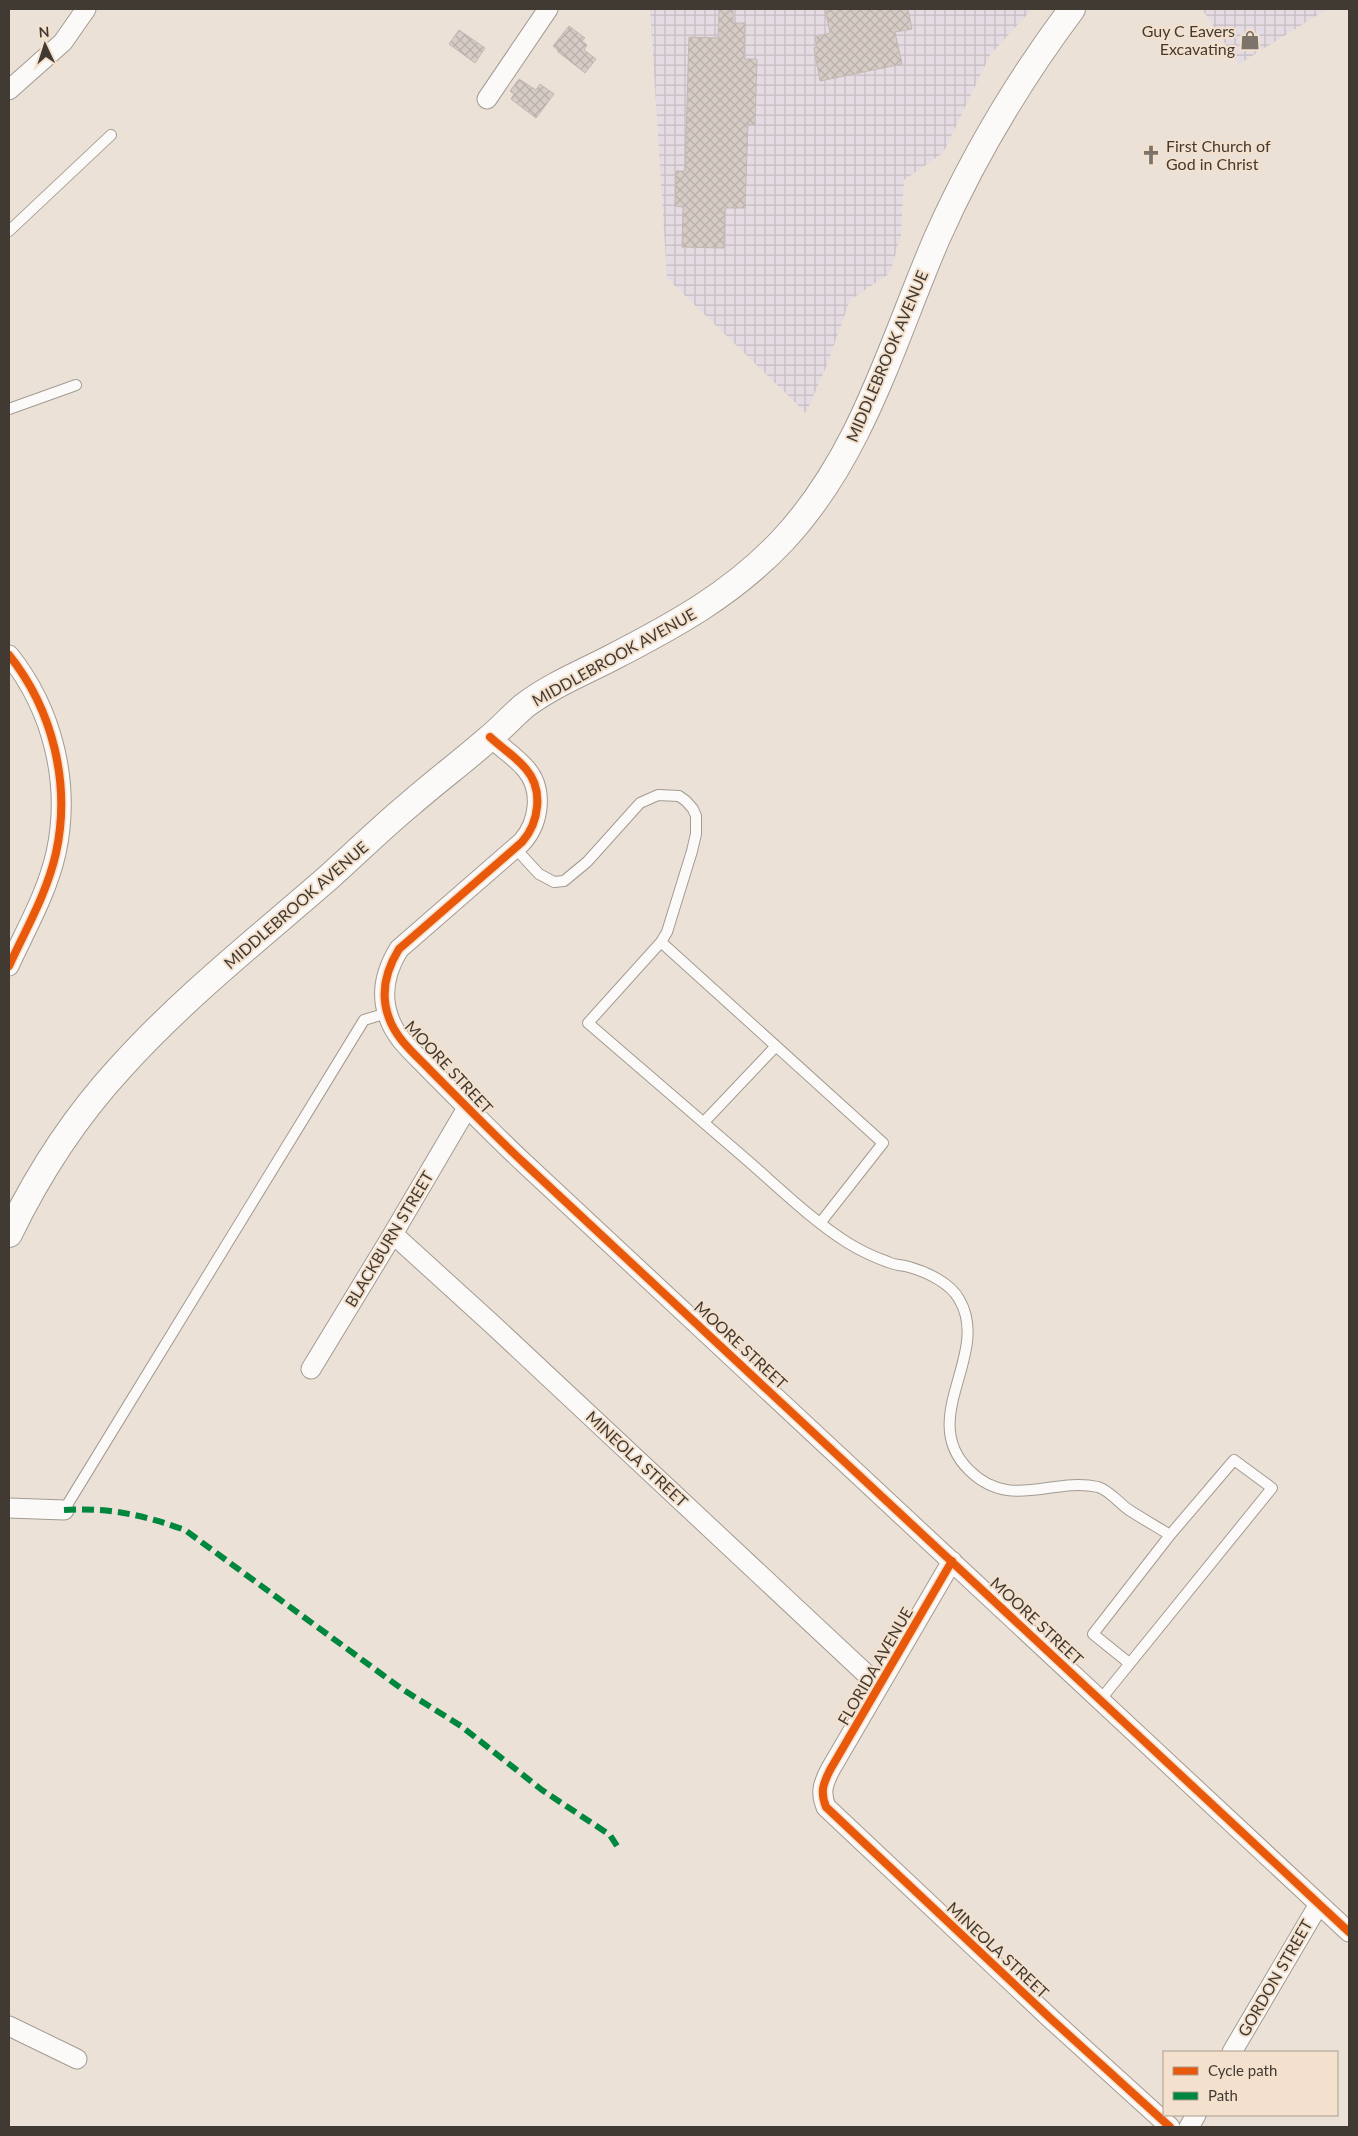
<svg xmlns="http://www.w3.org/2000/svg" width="1358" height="2136" font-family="Lato,sans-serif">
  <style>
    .industrial { fill: url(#industrial-grid) }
    .building { fill: url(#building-cross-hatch); stroke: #c3b9b4 }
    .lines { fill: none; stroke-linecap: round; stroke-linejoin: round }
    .service-casing { stroke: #a29b92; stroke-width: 12 }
    .minor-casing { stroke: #a29b92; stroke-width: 21 }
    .secondary-casing { stroke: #a29b92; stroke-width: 28 }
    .service { stroke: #fcfaf9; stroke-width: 10 }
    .minor { stroke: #fcfaf9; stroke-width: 19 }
    .secondary { stroke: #fcfaf9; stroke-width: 26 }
    .quiet { stroke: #00873e; stroke-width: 6; stroke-dasharray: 12 6; stroke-linecap: butt }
    .cycleway-casing { stroke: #f4e1cd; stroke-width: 11 }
    .cycleway { stroke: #e8590c; stroke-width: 8 }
    .labels { text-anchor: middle; stroke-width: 4; stroke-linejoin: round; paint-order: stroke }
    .poi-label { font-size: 16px; fill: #413a32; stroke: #f4e1cd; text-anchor: end }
    .street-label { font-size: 16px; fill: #413a32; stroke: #f4e1cd }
  </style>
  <defs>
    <pattern id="industrial-grid" width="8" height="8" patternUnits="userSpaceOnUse" patternTransform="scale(1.25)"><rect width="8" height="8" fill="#e5dbe2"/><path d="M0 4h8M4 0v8" fill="none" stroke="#c6bdc2"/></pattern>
    <pattern id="building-cross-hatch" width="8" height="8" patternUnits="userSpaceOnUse" patternTransform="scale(1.25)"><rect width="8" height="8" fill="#d6cbc5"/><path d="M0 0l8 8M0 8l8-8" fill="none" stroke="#b9afaa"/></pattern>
  </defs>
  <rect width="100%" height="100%" fill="#ebe1d6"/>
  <path class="industrial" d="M 650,9 L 1032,9 L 990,55 L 943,153 L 904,180 L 901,235 L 890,273 L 850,300 L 827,365 L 806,413 L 667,278 Z
    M 1202,9 L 1327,9 L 1239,64 Z"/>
  <path class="building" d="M 719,9 L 733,9 L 733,23 L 745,23 L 744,59 L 757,59 L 755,125 L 748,124 L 745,208 L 725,208 L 724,248 L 682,247 L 683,207 L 675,206 L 676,171 L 685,171 L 689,37 L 718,38 Z
    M 825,9 L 908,9 L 912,29 L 895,32 L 902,64 L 820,81 L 814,48 L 817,47 L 815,37 L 830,33 Z
    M 569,26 L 585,38 L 582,41 L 587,45 L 584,50 L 596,59 L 585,73 L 557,51 L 558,50 L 553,46 Z
    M 459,30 L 485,48 L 475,63 L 449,44 Z
    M 519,79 L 536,90 L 540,84 L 554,94 L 536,118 L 511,99 L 514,94 L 510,91 Z"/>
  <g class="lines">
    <defs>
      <path id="service" d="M 9,231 L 111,135
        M 9,409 L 76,385
        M 515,848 L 539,874 L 554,882 L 564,881 L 587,862 L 640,803 L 658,795 L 679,796 L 686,801 L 693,809 L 696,816 L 696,834 L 692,851 L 667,932 L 661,942 L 588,1023 C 641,1069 694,1114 747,1160 C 779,1188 813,1221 848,1243 C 861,1251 874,1257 888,1262 C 894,1265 902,1265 909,1267 C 927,1272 950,1283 959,1299 C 992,1354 916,1418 969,1470 C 1010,1511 1051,1477 1098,1487 C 1109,1490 1120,1504 1129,1510 C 1143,1519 1157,1527 1170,1535 L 1234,1460 L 1272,1488 L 1101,1699
        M 661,942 L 883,1143 L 821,1222
        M 704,1122 L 776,1046
        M 64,1510 L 364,1020 L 387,1013
        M 1129,1663 L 1093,1634 L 1170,1535"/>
      <path id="minor" d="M 9,90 L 63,42 L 86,9
        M 487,99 L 548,9
        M 9,655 C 53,710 71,784 56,853 C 47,893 26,929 9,966
        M 490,737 C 502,748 516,757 526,769 C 544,790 539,823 522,842 L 399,949 C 386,970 380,994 389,1018 C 396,1039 416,1055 431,1071 C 462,1102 492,1133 524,1163 L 1349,1932
        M 393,1234 L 492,1324 L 879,1686
        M 311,1369 L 393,1234 L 467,1108
        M 9,1508 L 64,1510
        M 952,1561 L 830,1770 C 823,1784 820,1792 826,1807 L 1050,2018 L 1170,2127
        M 9,2026 L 77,2059
        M 1232,2052 L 1319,1904
        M 1189,2127 L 1196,2115"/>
      <path id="secondary" d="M 9,1234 C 38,1174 75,1117 120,1068 C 183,998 258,939 329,877 C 356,853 382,827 410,804 C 435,782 462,762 487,740 C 500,730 511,717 524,706 C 550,686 582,673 611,658 C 675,625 732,594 782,541 C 862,456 892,342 937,238 C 973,157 1019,80 1072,9"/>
    </defs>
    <use href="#service" class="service-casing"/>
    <use href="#minor" class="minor-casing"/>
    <use href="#secondary" class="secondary-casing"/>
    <use href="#service" class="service"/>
    <use href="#minor" class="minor"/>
    <use href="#secondary" class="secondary"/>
    <path class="quiet" d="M 64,1510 C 107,1507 144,1515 185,1530 L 402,1689 L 461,1726 L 542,1790 L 610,1835 L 617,1846"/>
    <defs>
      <path id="cycleway" d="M 9,655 C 53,710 71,784 56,853 C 47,893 26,929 9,966
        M 490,737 C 502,748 516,757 526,769 C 544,790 539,823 522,842 L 399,949 C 386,970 380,994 389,1018 C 396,1039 416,1055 431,1071 C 462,1102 492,1133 524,1163 L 1349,1932
        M 952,1561 L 830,1770 C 823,1784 820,1792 826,1807 L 1050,2018 L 1170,2127"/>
    </defs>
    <use href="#cycleway" class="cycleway-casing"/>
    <use href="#cycleway" class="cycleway"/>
  </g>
  <defs>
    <symbol id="shop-bare" viewBox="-9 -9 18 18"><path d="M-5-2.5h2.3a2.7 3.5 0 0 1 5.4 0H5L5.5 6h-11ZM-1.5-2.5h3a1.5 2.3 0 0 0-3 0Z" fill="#7c746b" stroke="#f4e1cd" stroke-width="2.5" paint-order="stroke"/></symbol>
    <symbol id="church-bare" viewBox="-9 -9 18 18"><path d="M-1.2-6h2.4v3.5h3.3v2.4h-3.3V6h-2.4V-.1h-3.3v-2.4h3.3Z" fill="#7c746b" stroke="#f4e1cd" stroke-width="2.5" paint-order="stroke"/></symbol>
  </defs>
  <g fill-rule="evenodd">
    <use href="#shop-bare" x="1236" y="26" width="28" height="28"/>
    <use href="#church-bare" x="1137" y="141" width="28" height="28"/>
  </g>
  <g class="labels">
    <g class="poi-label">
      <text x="1235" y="37">Guy C Eavers<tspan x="1235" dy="18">Excavating</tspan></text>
      <text x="1166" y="152" text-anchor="start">First Church of<tspan x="1166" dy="18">God in Christ</tspan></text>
    </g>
    <g class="street-label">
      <text transform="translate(887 356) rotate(-67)" y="6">MIDDLEBROOK AVENUE</text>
      <text transform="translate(614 657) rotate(-29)" y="6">MIDDLEBROOK AVENUE</text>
      <text transform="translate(296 905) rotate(-41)" y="6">MIDDLEBROOK AVENUE</text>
      <text transform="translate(449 1067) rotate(47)" y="6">MOORE STREET</text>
      <text transform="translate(389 1239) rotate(-59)" y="6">BLACKBURN STREET</text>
      <text transform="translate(741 1345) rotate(43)" y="6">MOORE STREET</text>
      <text transform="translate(637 1459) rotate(43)" y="6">MINEOLA STREET</text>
      <text transform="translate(1037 1621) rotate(43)" y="6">MOORE STREET</text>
      <text transform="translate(875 1666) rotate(-60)" y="6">FLORIDA AVENUE</text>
      <text transform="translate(998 1950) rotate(43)" y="6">MINEOLA STREET</text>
      <text transform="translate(1275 1978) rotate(-60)" y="6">GORDON STREET</text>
    </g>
  </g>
  <rect width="1358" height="2136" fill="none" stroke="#413a32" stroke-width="20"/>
  <rect x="1163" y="2051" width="175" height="65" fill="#f4e1cd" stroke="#ac9e8f"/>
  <rect x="1173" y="2067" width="25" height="8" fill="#e8590c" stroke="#ac9e8f"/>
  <text x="1208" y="2076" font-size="15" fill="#413a32">Cycle path</text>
  <rect x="1173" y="2092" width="25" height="8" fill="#00873e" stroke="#ac9e8f"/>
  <text x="1208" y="2101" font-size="15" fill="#413a32">Path</text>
  <g transform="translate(45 45) rotate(356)" stroke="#f4e1cd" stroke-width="4" paint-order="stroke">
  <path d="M0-4L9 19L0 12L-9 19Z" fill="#413a32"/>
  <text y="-8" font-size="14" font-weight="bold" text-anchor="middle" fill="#413a32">N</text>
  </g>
</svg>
